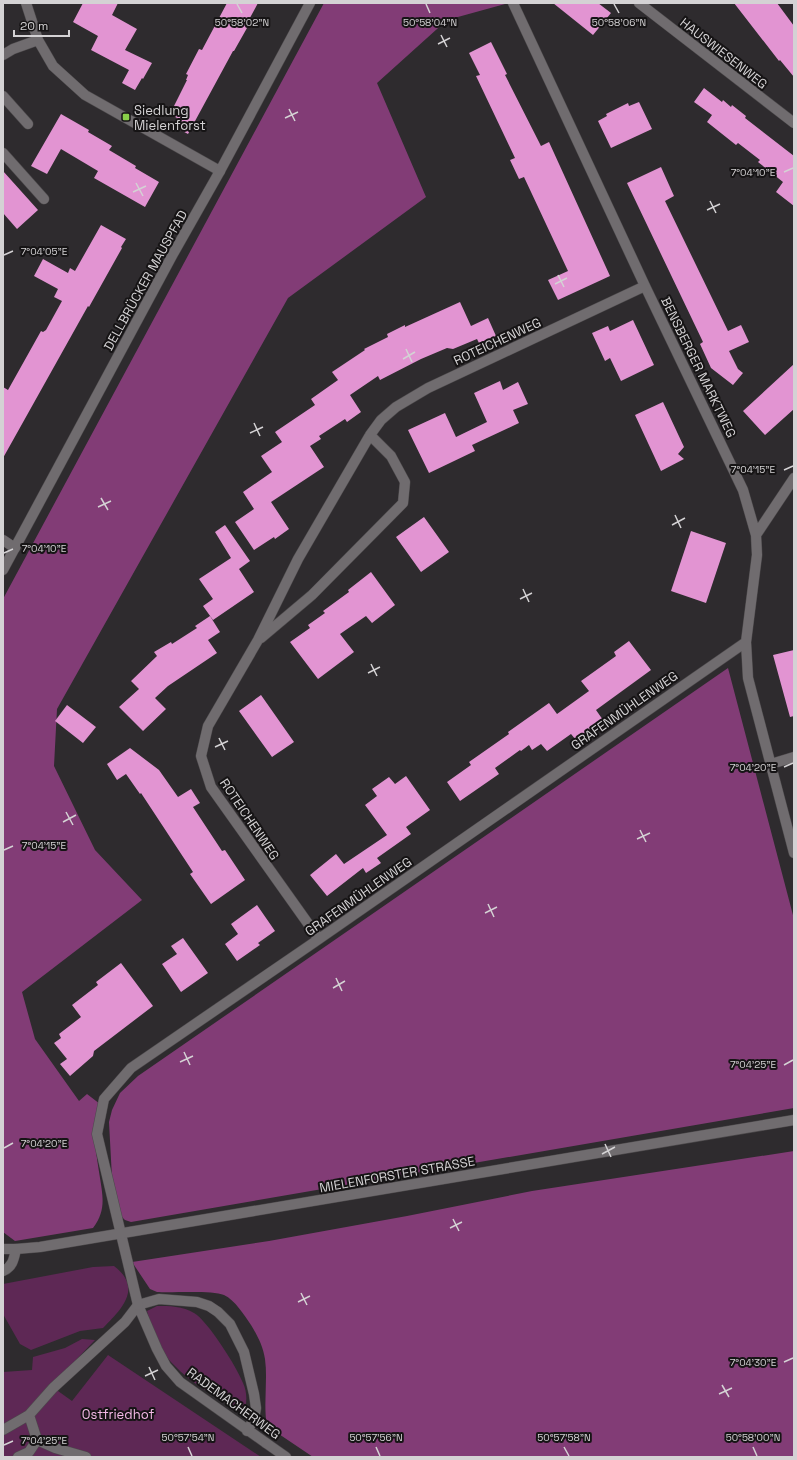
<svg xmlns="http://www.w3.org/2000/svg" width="797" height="1460" font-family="'Space Grotesk',sans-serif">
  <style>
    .green { fill: #5e2855 }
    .forest { fill: #823c76 }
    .building { fill: #e294d2 }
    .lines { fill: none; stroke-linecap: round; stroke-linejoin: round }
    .lane-casing { stroke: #4c494b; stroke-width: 11 }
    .street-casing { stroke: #4c494b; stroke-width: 11 }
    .secondary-casing { stroke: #4c494b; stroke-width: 11 }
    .lane { stroke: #706c6f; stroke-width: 10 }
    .street { stroke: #706c6f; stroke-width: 10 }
    .secondary { stroke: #706c6f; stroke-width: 10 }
    .ticks { fill: none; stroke: #d4d2d4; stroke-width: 1.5 }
    .poi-dot { fill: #89cf49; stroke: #161415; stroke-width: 1.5 }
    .labels { text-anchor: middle; stroke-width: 4; stroke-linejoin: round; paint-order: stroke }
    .street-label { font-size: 13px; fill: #d4d2d4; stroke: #161415 }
    .poi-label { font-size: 13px; fill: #d4d2d4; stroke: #161415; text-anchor: start }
    .park-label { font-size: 13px; fill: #f4b9e7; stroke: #161415 }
    .ticks-label { font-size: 10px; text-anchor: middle; fill: #d4d2d4; stroke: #161415; stroke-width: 4; stroke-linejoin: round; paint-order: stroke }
  </style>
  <rect width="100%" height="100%" fill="#2e2b2e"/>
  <path class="green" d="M 114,1266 C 143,1288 122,1309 103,1328 L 80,1331 L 31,1350 L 20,1344 L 3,1314 L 3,1284 L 93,1267 Z
    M 157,1306 C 169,1306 183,1306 194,1313 C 207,1320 237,1367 243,1383 C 247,1391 247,1401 245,1410 L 239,1411 C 218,1397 191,1384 174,1365 C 161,1353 151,1327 147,1311 Z
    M 82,1339 L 95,1340 L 51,1386 L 72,1401 L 108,1355 L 261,1457 L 3,1457 L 3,1372 L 32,1370 L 33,1357 L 65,1348 Z"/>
  <path class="forest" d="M 324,3 L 505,4 L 447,20 L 377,83 L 426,197 L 288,298 L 57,709 L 54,766 L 95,850 L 142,900 L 22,992 L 35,1039 L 79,1101 L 87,1094 L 100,1104 C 98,1116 94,1129 95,1141 C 96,1153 98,1166 100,1178 C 103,1197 106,1211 93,1228 L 15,1241 L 3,1232 L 3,599 Z
    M 728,668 L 794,919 L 794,1108 L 131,1222 L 125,1220 L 120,1215 L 112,1178 L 109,1122 L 112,1110 L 120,1093 L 138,1076 Z
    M 794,1151 L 794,1457 L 313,1457 L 267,1426 C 263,1404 268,1381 265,1359 C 263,1346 257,1335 251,1325 C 244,1315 235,1300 224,1295 C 212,1290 173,1293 157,1292 L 150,1289 L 132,1262 L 269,1241 L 407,1216 L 532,1191 Z"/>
  <path class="building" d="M 83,3 L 118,3 L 112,15 L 137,29 L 125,50 L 152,63 L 143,79 L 142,78 L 135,90 L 122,83 L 129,70 L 91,50 L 98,36 L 73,22 Z
    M 227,3 L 258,3 L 245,27 L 247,28 L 234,51 L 233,51 L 188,134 L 173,126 L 177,118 L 170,114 L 187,80 L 186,80 L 188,75 L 186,74 L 199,49 L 202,50 Z
    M 553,3 L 598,3 L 611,13 L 593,35 Z
    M 734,3 L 777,3 L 794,26 L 794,77 L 780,60 L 779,61 Z
    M 491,42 L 507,74 L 505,75 L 541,146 L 549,142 L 610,276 L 558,300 L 548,280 L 568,271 L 524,177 L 519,179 L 510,160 L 515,158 L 476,76 L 480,75 L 469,53 Z
    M 704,88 L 722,102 L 723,100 L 731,107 L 732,105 L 746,116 L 745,118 L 794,156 L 794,206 L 776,192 L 783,182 L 758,162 L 760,160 L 738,143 L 736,145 L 707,122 L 712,115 L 694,102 Z
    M 639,102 L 652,129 L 611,148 L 598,121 L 607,116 L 606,114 L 628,103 L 629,106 Z
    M 61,114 L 89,130 L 88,132 L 112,146 L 109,150 L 136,166 L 135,168 L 159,182 L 145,207 L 94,178 L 98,171 L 61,149 L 47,174 L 31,166 Z
    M 661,167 L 674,196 L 665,201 L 728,331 L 741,325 L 749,342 L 729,351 L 738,369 L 743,373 L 733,385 L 711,368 L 700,344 L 703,342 L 627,183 Z
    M 3,171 L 38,210 L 17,229 L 3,213 Z
    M 101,225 L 126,239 L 121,247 L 122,248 L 89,307 L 88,306 L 3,458 L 3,387 L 8,390 L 41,331 L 43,332 L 46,330 L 62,301 L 54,297 L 58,289 L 34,276 L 43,259 L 68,273 L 70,268 L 75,271 Z
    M 460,302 L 471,326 L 488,318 L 496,336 L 479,343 L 477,339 L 453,349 L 447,348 L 421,359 L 380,380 L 378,376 L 350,395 L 361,412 L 347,422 L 345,419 L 319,436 L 321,439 L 310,446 L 324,467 L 271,502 L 289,529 L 275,539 L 274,537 L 254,550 L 235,522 L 254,509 L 243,492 L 272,472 L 261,456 L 282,442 L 275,432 L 315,405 L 311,399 L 338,380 L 332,372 L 365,350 L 364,349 L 388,337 L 387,334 L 405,325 L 405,327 Z
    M 633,320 L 654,365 L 621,381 L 610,358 L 605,361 L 592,333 L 608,326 L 610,331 Z
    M 794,364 L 794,409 L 765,435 L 743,411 Z
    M 500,381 L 503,390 L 518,382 L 528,404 L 513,410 L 519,423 L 472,445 L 475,451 L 429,473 L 408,430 L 445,413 L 456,437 L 487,422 L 474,393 Z
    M 663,402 L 684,447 L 678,454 L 684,459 L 661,471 L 635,415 Z
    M 424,517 L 449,552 L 421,572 L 396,537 Z
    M 225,525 L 250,561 L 239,569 L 254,592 L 213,620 L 203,606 L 213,599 L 199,579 L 231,558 L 215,532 Z
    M 691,531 L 726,543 L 706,603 L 671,591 Z
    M 371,572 L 395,605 L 372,623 L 366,616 L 340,634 L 354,652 L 318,679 L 290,642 L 310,628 L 308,625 L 325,613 L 323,611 L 349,592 L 348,590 Z
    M 210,616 L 220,632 L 208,640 L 217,653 L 168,686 L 155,698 L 166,709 L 143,731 L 119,707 L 139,689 L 131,681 L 157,656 L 154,652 L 171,642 L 172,644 L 197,628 L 195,626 Z
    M 629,641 L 651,670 L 596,710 L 603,720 L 576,740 L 571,734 L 547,751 L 541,744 L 532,750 L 529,745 L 521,751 L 520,750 L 495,768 L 499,774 L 460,801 L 447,782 L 471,765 L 469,762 L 509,734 L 508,732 L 549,703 L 557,714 L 589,691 L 581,681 L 616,656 L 614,652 Z
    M 794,650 L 794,716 L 790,717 L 773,655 Z
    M 261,695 L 294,742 L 272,757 L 239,711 Z
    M 67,705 L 96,727 L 83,743 L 55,721 Z
    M 130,748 L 159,770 L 178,797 L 191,789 L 200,803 L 193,807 L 222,851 L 225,850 L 245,880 L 211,904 L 190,874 L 193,872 L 141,793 L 140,794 L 126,774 L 117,780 L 107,764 Z
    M 406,776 L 430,810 L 406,827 L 411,834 L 377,858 L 381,863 L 366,873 L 363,868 L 327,896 L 310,875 L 336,854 L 344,864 L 387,835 L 365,805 L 377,796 L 372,789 L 389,777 L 395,784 Z
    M 257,905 L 275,931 L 258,943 L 260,945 L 237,961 L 225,944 L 238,934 L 231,924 Z
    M 183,938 L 208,973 L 181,992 L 162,964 L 177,954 L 171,946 Z
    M 121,963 L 153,1006 L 94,1051 L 93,1056 L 70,1076 L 60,1064 L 67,1059 L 54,1043 L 61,1038 L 59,1034 L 81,1017 L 72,1005 L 98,985 L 96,982 Z"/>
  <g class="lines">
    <defs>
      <path id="lane" d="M 3,96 L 28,124
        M 3,540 L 15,548
        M 3,1271 C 13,1267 14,1258 16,1249
        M 138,1305 L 157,1349 L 166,1366 L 180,1382 L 266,1443
        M 29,1415 L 37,1440 L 55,1448 L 86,1457
        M 3,1430 L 29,1415 L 53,1388 L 125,1322 L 138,1305 L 159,1299 L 197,1302 L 209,1306 L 218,1312 L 230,1324 L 244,1352 L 254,1394 L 256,1408 L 254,1419 L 247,1431
        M 18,1457 L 29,1452 L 37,1440"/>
      <path id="street" d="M 26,3 L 38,40 L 53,66 L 85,95 L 220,171
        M 513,3 L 645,286 L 743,490 L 756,535 L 757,555 L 746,642 L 748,678 L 794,853
        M 639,3 L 794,123
        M 3,55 L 13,49 L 38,40
        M 3,153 L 44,199
        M 756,535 L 794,478
        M 261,638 L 312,595 L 403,503 L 405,482 L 391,456 L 370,435
        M 771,764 L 794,757
        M 319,939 L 211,787 L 201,756 L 208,726 L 258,640 L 298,559 L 370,435 L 381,420 L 396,407 L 428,388 L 645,286
        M 138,1305 L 97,1134 L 104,1099 L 131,1068 L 319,939 L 746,642
        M 266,1443 L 286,1457"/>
      <path id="secondary" d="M 3,570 L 173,254 L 220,171 L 310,3
        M 3,1249 L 16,1249 L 40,1247 L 794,1120"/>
    </defs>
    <use href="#lane" class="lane-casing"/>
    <use href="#street" class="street-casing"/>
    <use href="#secondary" class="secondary-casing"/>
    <use href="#lane" class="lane"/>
    <use href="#street" class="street"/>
    <use href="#secondary" class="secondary"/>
  </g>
  <path class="ticks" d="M 237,4 L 242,13M 426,4 L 430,13M 614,4 L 619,13M 441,35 L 447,47M 438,44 L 450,38M 289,109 L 295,121M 285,118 L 298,112M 784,172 L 793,168M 136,183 L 143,196M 133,192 L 146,186M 710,201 L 716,213M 707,210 L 720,204M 4,255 L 13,251M 558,275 L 564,287M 555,284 L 567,278M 406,349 L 412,362M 403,359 L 415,352M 254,423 L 260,436M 250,433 L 263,427M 784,470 L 793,466M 101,498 L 108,510M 98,507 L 111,501M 675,515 L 681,528M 672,525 L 685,518M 4,553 L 13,549M 523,589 L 529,602M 520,599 L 532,593M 371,664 L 377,676M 368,673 L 380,667M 219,738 L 225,750M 215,747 L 228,741M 784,767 L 793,763M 66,812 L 73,825M 63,822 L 76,815M 640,830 L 646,842M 637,839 L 650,833M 4,850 L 13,846M 488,904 L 494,917M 485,913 L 497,907M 336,978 L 342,991M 333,988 L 345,981M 184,1052 L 190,1065M 180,1062 L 193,1056M 784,1065 L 793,1060M 605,1144 L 611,1157M 4,1148 L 13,1143M 602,1154 L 615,1147M 453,1219 L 459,1231M 450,1228 L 462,1222M 301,1293 L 307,1305M 298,1302 L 310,1296M 784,1362 L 793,1358M 149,1367 L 155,1380M 145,1376 L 158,1370M 722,1385 L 729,1397M 719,1394 L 732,1388M 4,1445 L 13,1441M 188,1447 L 192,1456M 376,1447 L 380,1456M 564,1447 L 569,1456M 753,1447 L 757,1456"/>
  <rect class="poi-dot" x="122" y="113" width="8" height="8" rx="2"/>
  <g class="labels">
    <g class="street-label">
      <text transform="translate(724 53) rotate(38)" y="5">HAUSWIESENWEG</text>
      <text transform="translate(145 280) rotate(-61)" y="5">DELLBRÜCKER MAUSPFAD</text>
      <text transform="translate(497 341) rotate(-25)" y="5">ROTEICHENWEG</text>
      <text transform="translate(699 367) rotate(64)" y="5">BENSBERGER MARKTWEG</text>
      <text transform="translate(624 710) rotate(-35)" y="5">GRAFENMÜHLENWEG</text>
      <text transform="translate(250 819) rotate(56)" y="5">ROTEICHENWEG</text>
      <text transform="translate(358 896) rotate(-35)" y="5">GRAFENMÜHLENWEG</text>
      <text transform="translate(397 1174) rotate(-10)" y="5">MIELENFORSTER STRASSE</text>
      <text transform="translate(234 1403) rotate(36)" y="5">RADEMACHERWEG</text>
    </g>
    <g class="poi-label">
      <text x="134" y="115">Siedlung<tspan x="134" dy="15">Mielenforst</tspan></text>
    </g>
    <g class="park-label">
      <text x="118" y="1419">Ostfriedhof</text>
    </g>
  </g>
  <g class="ticks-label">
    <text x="242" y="26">50°58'02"N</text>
    <text x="430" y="26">50°58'04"N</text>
    <text x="619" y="26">50°58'06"N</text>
    <text x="753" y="176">7°04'10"E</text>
    <text x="44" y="255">7°04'05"E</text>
    <text x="753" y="473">7°04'15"E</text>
    <text x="44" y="552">7°04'10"E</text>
    <text x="753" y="771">7°04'20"E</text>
    <text x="44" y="849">7°04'15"E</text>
    <text x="753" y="1068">7°04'25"E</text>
    <text x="44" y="1147">7°04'20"E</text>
    <text x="753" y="1366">7°04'30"E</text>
    <text x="188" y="1441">50°57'54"N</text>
    <text x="376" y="1441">50°57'56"N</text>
    <text x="564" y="1441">50°57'58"N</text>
    <text x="753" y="1441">50°58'00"N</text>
    <text x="44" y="1444">7°04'25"E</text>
  </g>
  <rect width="797" height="1460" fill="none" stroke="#d4d2d4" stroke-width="8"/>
  <path d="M14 30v6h55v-6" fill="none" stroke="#d4d2d4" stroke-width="2"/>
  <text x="20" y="30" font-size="12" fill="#d4d2d4" stroke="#161415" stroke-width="3" paint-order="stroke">20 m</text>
</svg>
